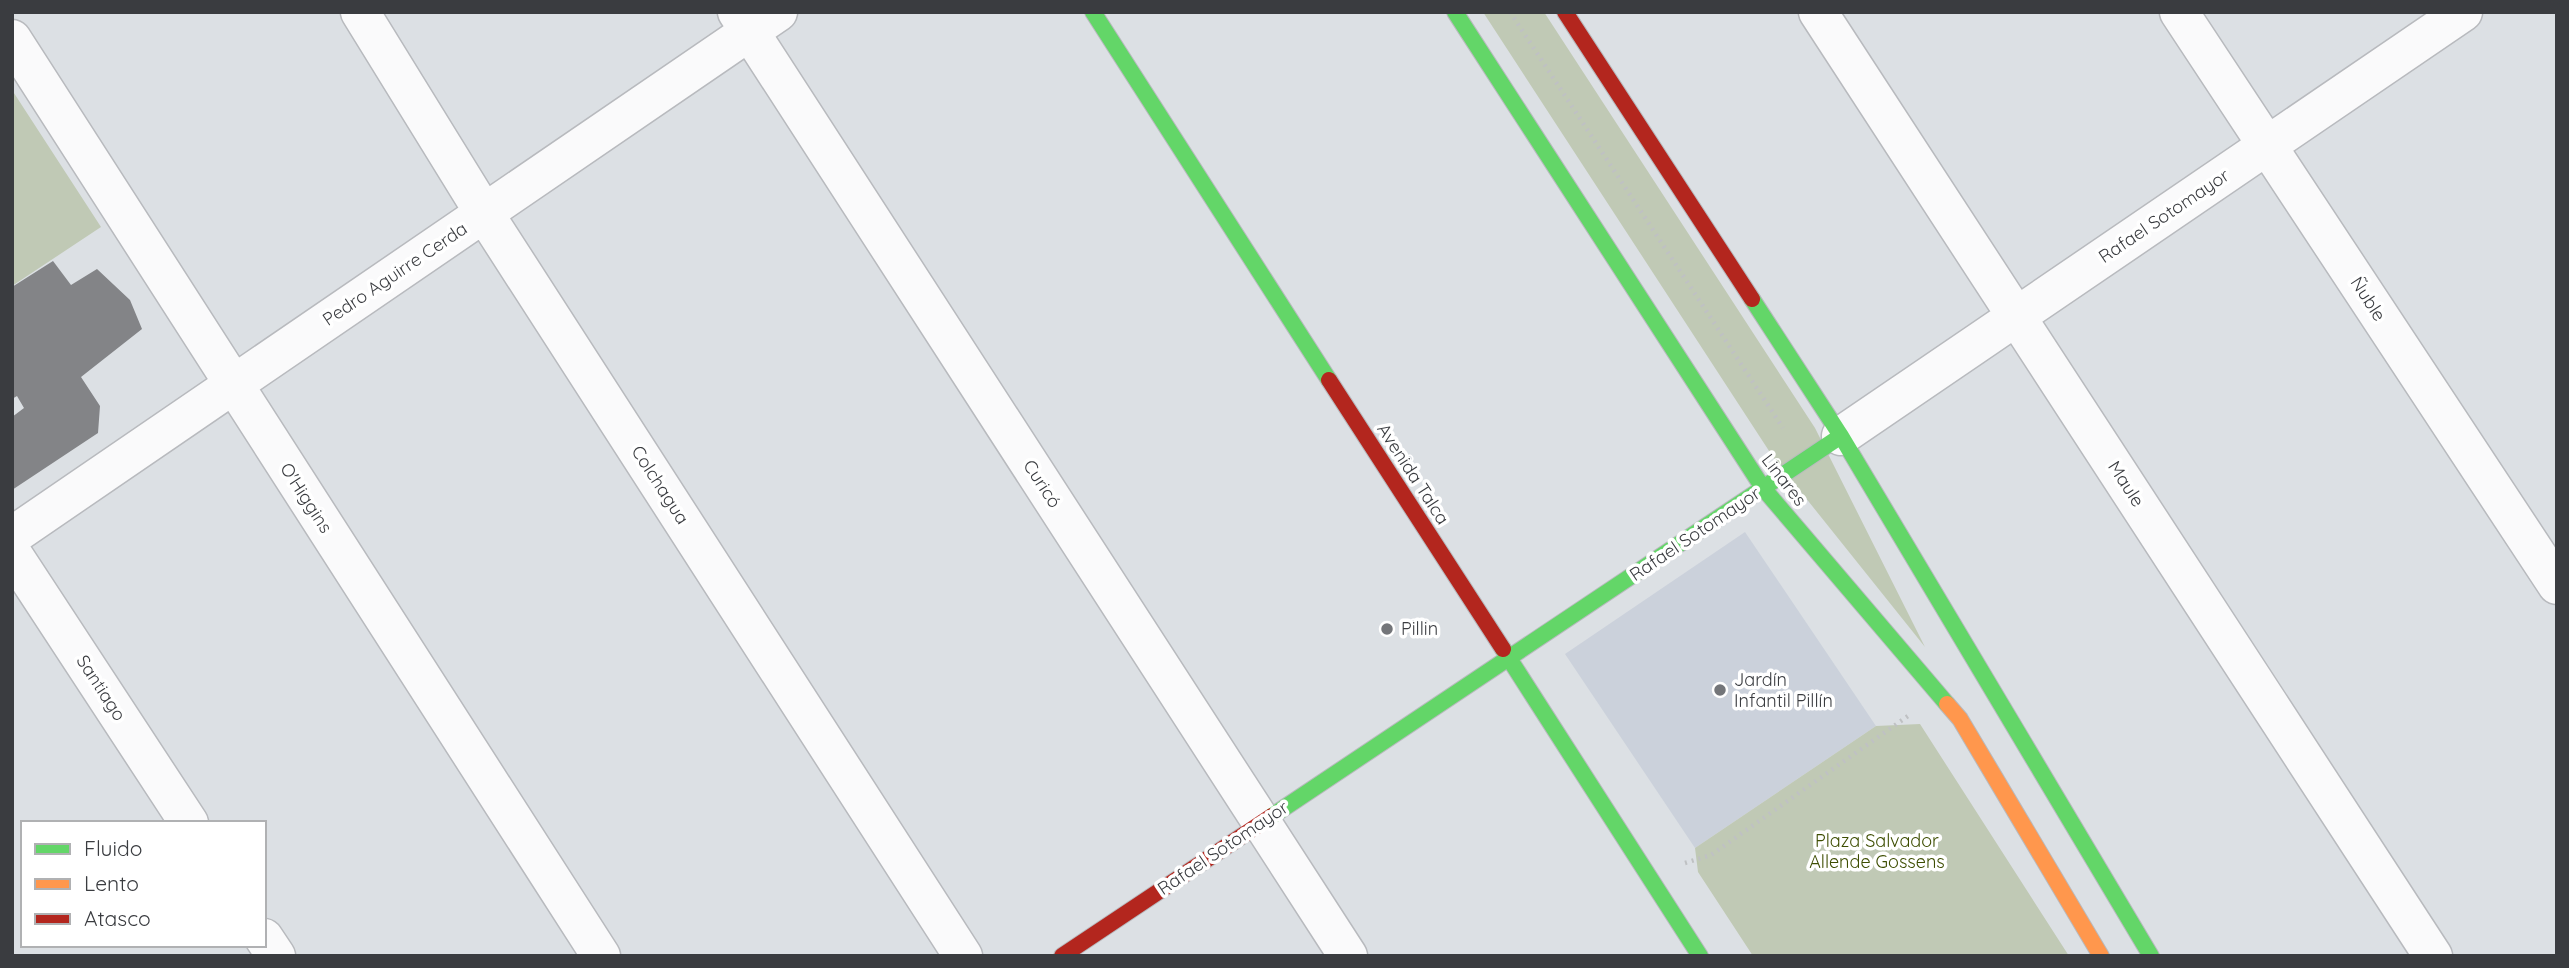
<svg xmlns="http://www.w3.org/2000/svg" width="2569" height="968" font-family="Quicksand,sans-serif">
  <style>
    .built { fill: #cbd1db }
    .green { fill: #c0c9b5 }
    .building { fill: #838487 }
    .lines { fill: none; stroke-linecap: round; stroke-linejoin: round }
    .street-casing { stroke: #b8babe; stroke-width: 41 }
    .fast-casing { stroke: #b8babe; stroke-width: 18 }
    .slow-casing { stroke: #b8babe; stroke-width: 18 }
    .jam-casing { stroke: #b8babe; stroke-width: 18 }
    .path { stroke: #bfc1c3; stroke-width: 4.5; stroke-dasharray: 2 5; stroke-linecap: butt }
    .street { stroke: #fafafb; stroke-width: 38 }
    .fast { stroke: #63d668; stroke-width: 16 }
    .slow { stroke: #ff974d; stroke-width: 16 }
    .jam { stroke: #b3261e; stroke-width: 16 }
    .poi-dot { fill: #737579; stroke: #fff; stroke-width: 2.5 }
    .labels { text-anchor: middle; stroke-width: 7; stroke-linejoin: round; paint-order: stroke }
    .street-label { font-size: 18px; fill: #3a3c40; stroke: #fff }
    .poi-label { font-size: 18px; fill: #3a3c40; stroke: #fff; text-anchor: start }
    .park-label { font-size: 18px; fill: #3d4d01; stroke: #fff }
  </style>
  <rect width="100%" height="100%" fill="#dce0e4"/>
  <path class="built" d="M 1745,532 L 1876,726 L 1695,848 L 1565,654 Z"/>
  <path class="green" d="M 1483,12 L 1544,12 L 1815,428 L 1925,647 L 1773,457 Z
    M 12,90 L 101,227 L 12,286 Z
    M 1920,724 L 2069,956 L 1753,956 L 1698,872 L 1695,848 L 1876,726 Z"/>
  <path class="building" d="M 53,261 L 71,285 L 97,269 L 130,300 L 142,329 L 81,377 L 100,406 L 98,433 L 12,490 L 12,417 L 24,408 L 17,396 L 12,399 L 12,287 Z"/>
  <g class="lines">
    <defs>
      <path id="street" d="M 360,12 L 484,213 L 963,956
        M 737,12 L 1348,956
        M 1818,12 L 2433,956
        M 2179,12 L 2557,585
        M 12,39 L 601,956
        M 1841,436 L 2463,12
        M 12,536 L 778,12
        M 12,553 L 189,823
        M 264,938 L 276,956"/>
      <path id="fast" d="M 1093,12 L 1329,380
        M 1455,12 L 1763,488 L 1947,704
        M 1752,299 L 1841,436 L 2151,956
        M 1503,649 L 1700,956
        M 1272,816 L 1841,436"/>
      <path id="slow" d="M 1947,704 L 1960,719 L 2101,956"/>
      <path id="jam" d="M 1565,12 L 1752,299
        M 1329,380 L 1503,649
        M 1062,956 L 1272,816"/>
    </defs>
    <use href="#street" class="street-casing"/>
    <use href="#fast" class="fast-casing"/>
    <use href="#slow" class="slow-casing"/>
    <use href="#jam" class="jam-casing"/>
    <path class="path" d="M 1510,12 L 1783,428
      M 1685,863 L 1711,855 L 1908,716"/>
    <use href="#street" class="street"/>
    <use href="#fast" class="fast"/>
    <use href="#slow" class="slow"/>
    <use href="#jam" class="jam"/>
  </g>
  <g class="poi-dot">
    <circle cx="1387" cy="629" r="7"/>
    <circle cx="1720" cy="690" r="7"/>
  </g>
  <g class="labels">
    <g class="street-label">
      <text transform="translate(2164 216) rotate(-34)" y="6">Rafael Sotomayor</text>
      <text transform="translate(395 274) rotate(-34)" y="6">Pedro Aguirre Cerda</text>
      <text transform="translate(2368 299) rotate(57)" y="6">Ñuble</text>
      <text transform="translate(1413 474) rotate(57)" y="6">Avenida Talca</text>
      <text transform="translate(1784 480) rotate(52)" y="6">Linares</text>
      <text transform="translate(1042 484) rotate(57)" y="6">Curicó</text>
      <text transform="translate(2126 484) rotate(57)" y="6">Maule</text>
      <text transform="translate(660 485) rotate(57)" y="6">Colchagua</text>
      <text transform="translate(306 498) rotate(57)" y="6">O'Higgins</text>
      <text transform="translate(1695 534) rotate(-34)" y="6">Rafael Sotomayor</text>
      <text transform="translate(101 688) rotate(57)" y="6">Santiago</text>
      <text transform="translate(1223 848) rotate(-34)" y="6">Rafael Sotomayor</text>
    </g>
    <g class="poi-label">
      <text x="1401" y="635">Pillin</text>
      <text x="1734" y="686">Jardín<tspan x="1734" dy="21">Infantil Pillín</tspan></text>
    </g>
    <g class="park-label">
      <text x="1877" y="847">Plaza Salvador<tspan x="1877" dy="21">Allende Gossens</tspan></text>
    </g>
  </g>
  <rect width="2569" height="968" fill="none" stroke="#3a3c40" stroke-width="28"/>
  <rect x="21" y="821" width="245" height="126" fill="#ffffff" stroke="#b0b1b3" stroke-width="2"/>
  <rect x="35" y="844" width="35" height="10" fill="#63d668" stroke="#b0b1b3" stroke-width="2"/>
  <text x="84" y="856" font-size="21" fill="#3a3c40">Fluido</text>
  <rect x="35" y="879" width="35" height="10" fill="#ff974d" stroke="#b0b1b3" stroke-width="2"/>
  <text x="84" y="891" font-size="21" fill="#3a3c40">Lento</text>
  <rect x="35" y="914" width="35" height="10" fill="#b3261e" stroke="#b0b1b3" stroke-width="2"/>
  <text x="84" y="926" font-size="21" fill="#3a3c40">Atasco</text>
</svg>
